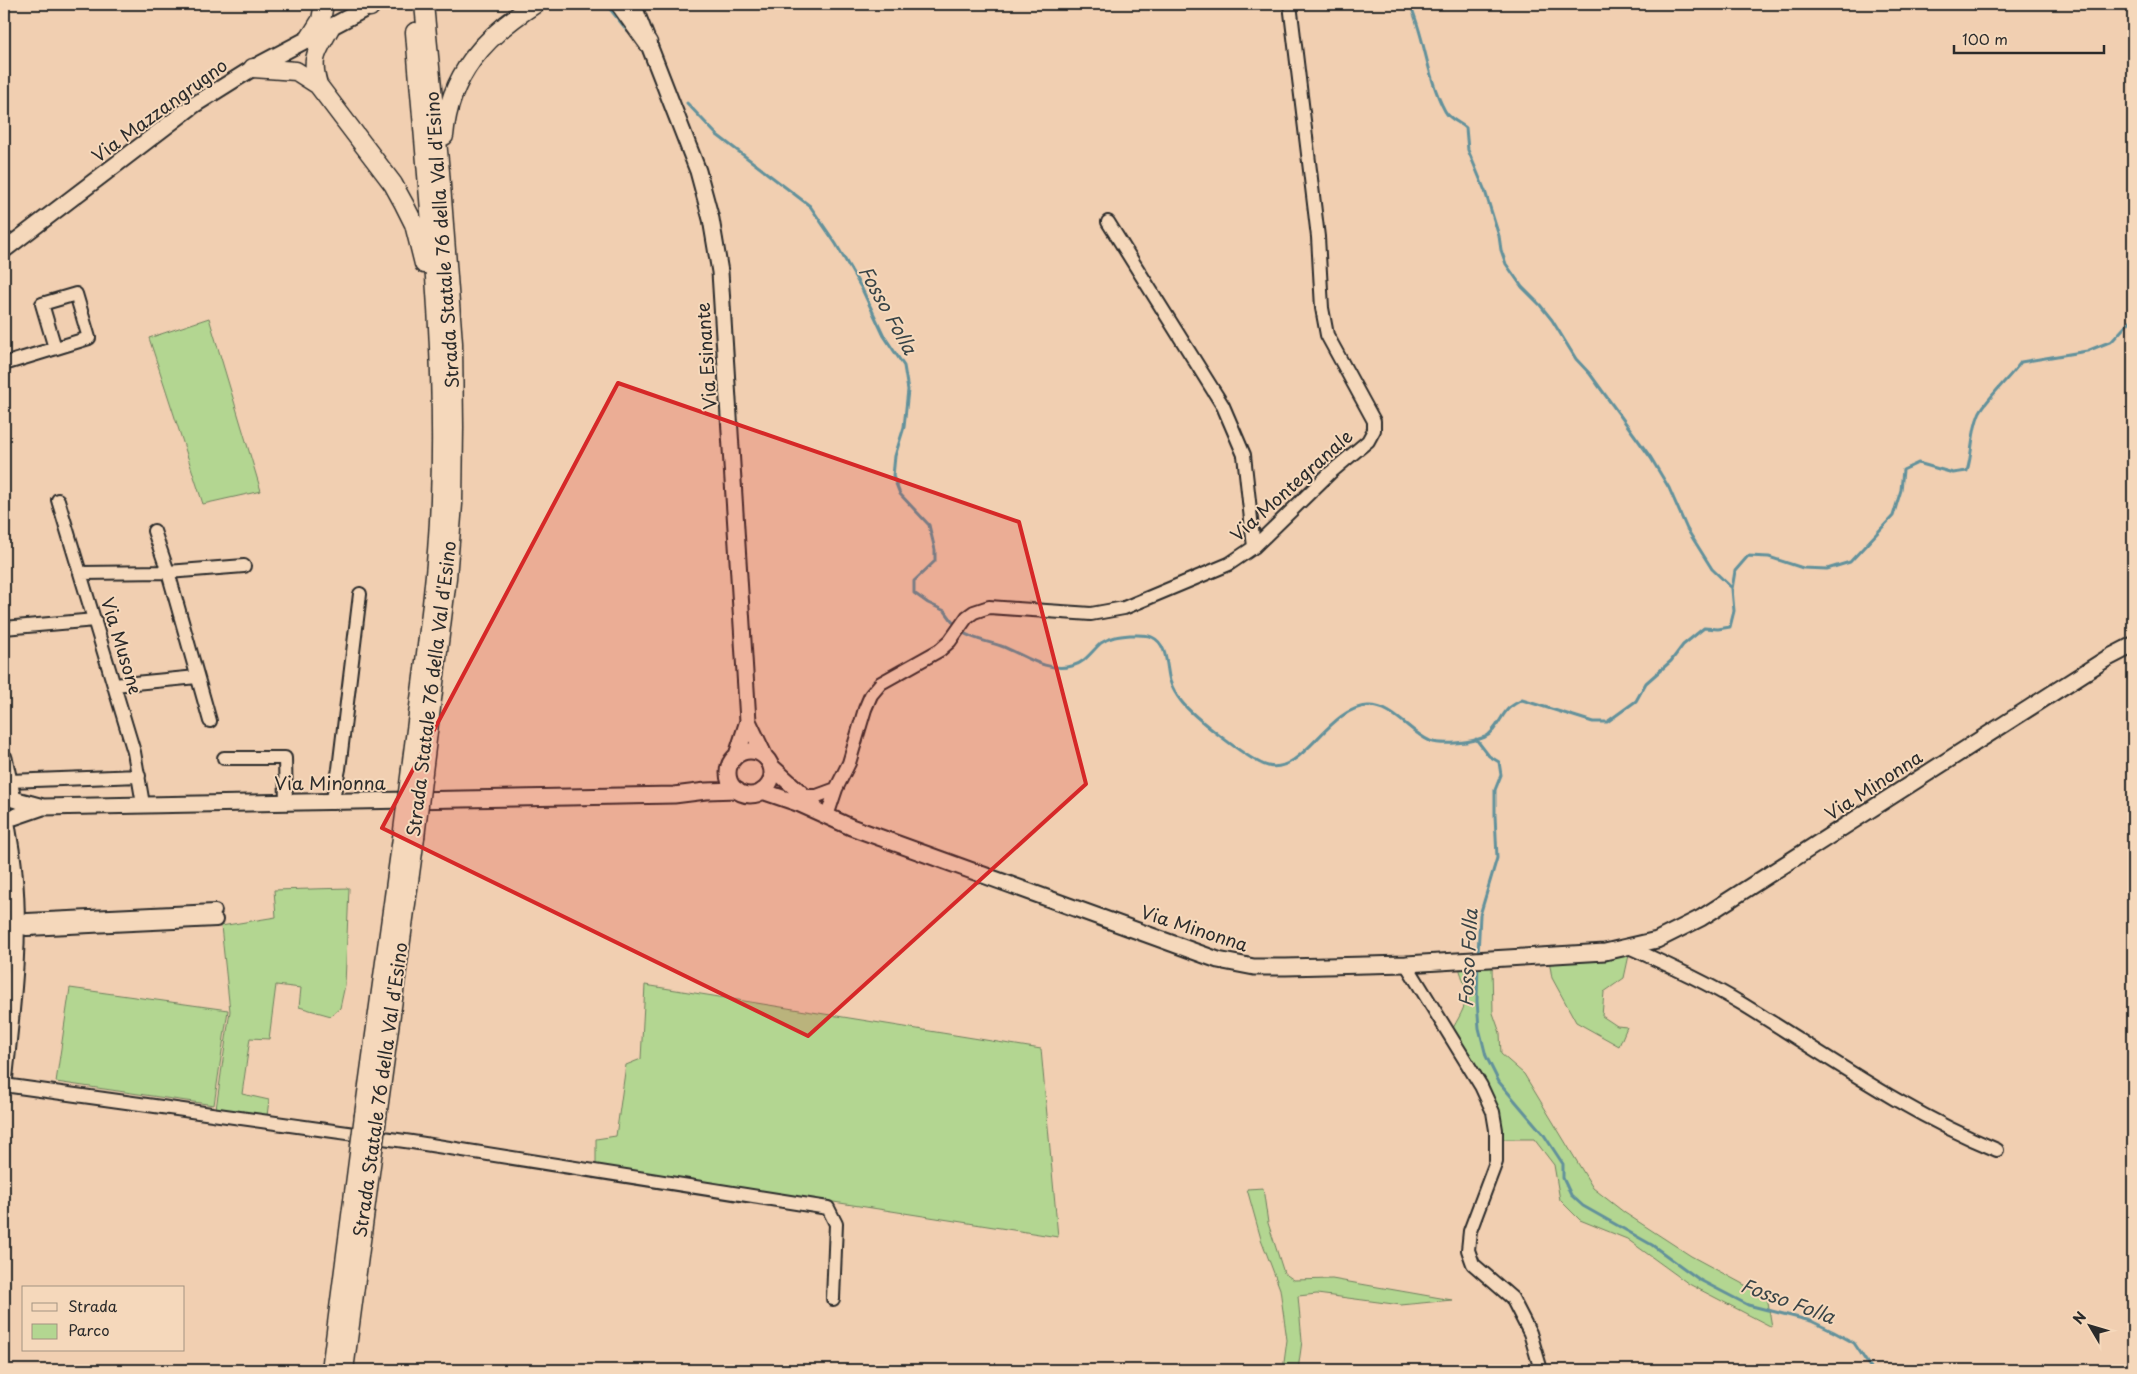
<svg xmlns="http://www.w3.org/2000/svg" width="2137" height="1374" font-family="'Playpen Sans',sans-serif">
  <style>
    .green { fill: #b3d691; stroke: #6f805e }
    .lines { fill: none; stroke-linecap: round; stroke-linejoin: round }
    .stream { stroke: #62919b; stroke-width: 3 }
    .minor-casing { stroke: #2b2b2b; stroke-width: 16 }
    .major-casing { stroke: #2b2b2b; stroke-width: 19 }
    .highway-casing { stroke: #2b2b2b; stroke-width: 21 }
    .minor { stroke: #f5d8bb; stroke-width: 12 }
    .major { stroke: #f5d8bb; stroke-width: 15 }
    .highway { stroke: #f5d8bb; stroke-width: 18 }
    .highway-bridge-casing { stroke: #2b2b2b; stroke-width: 21; stroke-linecap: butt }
    .highway-bridge { stroke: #f5d8bb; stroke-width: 18 }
    .marked { fill: #d62828; fill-opacity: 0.2; stroke: #d62828; stroke-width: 4; stroke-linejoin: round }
    .labels { text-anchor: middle; stroke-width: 4; stroke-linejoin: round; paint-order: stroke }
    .street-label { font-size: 18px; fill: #2b2b2b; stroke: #f5d8bb }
    .water-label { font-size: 19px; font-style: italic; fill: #394447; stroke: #f5d8bb }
  </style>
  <rect width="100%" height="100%" fill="#f1cfb1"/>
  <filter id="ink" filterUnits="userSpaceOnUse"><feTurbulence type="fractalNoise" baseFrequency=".02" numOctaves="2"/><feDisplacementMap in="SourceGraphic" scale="10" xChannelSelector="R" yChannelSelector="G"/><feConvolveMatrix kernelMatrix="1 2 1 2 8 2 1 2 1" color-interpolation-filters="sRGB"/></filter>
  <g filter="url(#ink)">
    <path class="green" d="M 209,318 L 261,491 L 203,504 L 149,338 Z
      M 349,888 L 345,985 L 340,1008 L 331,1016 L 299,1007 L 301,988 L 276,985 L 269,1039 L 250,1038 L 242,1094 L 269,1100 L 267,1116 L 216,1109 L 230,1011 L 221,926 L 276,917 L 274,890 Z
      M 1629,955 L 1624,978 L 1604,992 L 1602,1016 L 1617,1026 L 1627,1027 L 1619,1046 L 1576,1022 L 1552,978 L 1549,960 Z
      M 1458,965 L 1492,965 L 1493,1013 L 1500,1033 L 1501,1054 L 1524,1074 L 1593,1188 L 1625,1213 L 1691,1256 L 1767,1297 L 1772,1327 L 1689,1284 L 1627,1239 L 1580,1220 L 1560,1200 L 1554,1165 L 1534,1139 L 1503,1139 L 1494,1101 L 1487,1084 L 1453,1028 C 1470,998 1469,997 1458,965 Z
      M 645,985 L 1041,1049 L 1058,1237 L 596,1165 L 596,1139 L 616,1136 L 626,1065 L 641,1059 Z
      M 70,988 L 228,1010 L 214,1105 L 56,1082 Z
      M 1263,1188 L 1268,1223 L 1284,1273 L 1294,1280 L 1332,1279 L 1452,1300 L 1401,1305 L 1317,1294 L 1298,1296 L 1302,1341 L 1298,1370 L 1283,1370 L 1287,1340 L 1280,1289 L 1261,1239 L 1247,1189 Z"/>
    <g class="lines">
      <path class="stream" d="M 606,4 L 627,30
        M 1410,4 C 1425,38 1427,78 1445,111 C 1449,119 1459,122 1466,128 L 1468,150 L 1485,191 L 1499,236 L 1501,250 L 1506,264 L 1522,287 L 1540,305 L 1552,320 L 1576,359 L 1590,374 L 1651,458 L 1669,488 L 1687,529 L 1712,569 L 1732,588
        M 687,103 L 717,135 L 810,206 L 836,244 L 862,289 L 884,336 L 904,366 L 908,390 L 904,427 L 895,456 L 893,476 L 900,494 L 929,525 L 935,550 L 935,561 L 914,581 L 914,593 L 928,603 L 945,611 L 956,626
        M 962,632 C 974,640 987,641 1001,646 C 1023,654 1046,673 1072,666 C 1085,663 1091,652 1101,643 C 1110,637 1119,636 1130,635 C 1136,635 1146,634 1152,637 C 1168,644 1166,667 1170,681 C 1172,687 1177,696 1181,701 C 1192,716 1251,762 1268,766 C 1303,775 1328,707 1368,706 C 1393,705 1409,732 1430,741 C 1443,746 1473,742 1485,737 C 1496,732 1501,715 1509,708 C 1513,705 1518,702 1522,700 L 1593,722 L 1607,722 L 1636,701 L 1646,683 L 1671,661 L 1683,645 L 1704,628 L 1718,629 L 1730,627 L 1734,611 L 1732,589 L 1735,571 L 1748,556 L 1769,557 L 1803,568 L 1827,569 L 1850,562 L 1893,516 L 1901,490 L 1903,470 L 1918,463 L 1953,473 L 1967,471 C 1973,452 1971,433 1979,414 C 1983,403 2012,375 2021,362 L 2087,351 L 2112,341 L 2133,318
        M 1476,739 L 1489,756 L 1499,762 L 1501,775 L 1495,790 L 1495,815 L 1497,858 L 1480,915 L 1478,954
        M 1478,963 L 1477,1001 L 1479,1028 L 1486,1056 L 1499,1082 L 1544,1135 L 1563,1164 L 1563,1178 L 1571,1195 L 1583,1206 L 1652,1245 L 1700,1280 L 1748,1305 L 1811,1321 L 1834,1332 L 1854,1343 L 1872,1370"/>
      <defs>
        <path id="minor" d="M 1108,222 L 1223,406 L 1244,455 L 1254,547
          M 4,364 L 89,338 L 76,294 L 42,304 L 55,348
          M 58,500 L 134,752 L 143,804
          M 154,531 L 168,572 L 244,566
          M 81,573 L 168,572 L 210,721
          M 4,628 L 95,620
          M 114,685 L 197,677
          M 224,758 L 285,758 L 286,803
          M 9,781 L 139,776
          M 802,796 L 817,796 L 836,789
          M 332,803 L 339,769 L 360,594
          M 827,816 L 836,789 L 849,763 L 865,709 L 871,695 L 881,683 L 940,650 L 950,641 L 967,617 L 974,612 L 989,607 L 1091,614 L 1124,608 L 1229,564 L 1254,547 L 1330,473 L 1368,441 L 1374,430 L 1374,421 L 1327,335 L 1322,308 L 1318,237 L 1290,4
          M 16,926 L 27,929 L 216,920
          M 4,928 L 16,926 L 27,920 L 215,911
          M 1629,947 C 1668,965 1708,983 1744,1005 C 1827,1056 1906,1113 1997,1150
          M 1406,964 L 1481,1086 L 1493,1112 L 1496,1130 L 1496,1162 L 1470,1231 L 1468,1250 L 1473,1264 L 1512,1298 L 1530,1333 L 1541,1370
          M 4,1085 L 412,1142 L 828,1208 L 836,1224 L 833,1299"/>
        <path id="major" d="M 633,4 L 698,171 L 711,219 L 720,272 L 748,721 L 737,755
          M 4,250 L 194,105 L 253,68 L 374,4
          M 748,721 L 765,757
          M728 773a22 22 0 1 1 44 0a22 22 0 1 1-44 0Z
          M 4,758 L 13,799 L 43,807
          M 771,766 L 814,805
          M 762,791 L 800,804 L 851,827 L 1218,960 L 1254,967 L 1286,967 L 1406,964 L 1605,952 L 1657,940 L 1701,918 L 2106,659 L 2133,645
          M 14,817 L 43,807 L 674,795 L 706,791 L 737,790
          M 4,1083 C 11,1014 21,942 14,873 C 13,857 9,840 7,824"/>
        <path id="highway" d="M 355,4 L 370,7
          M 620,4 L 648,43
          M 309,39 L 321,20 L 324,4
          M 253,68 L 296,71 L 318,85 L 393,184 L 404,204 L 414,224 L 424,264
          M 318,85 C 310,57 317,52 330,28
          M 444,136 C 449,75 485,36 535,4
          M 411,769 C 422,679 437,589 440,499 C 446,345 427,186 415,32
          M 423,772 L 447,578 L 453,504 L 454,427 L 453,343 L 440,172 L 424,4
          M 364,1115 L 402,838
          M 377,1117 L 415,837
          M 331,1370 L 360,1146
          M 344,1370 L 373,1150"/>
      </defs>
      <use href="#minor" class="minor-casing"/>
      <use href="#major" class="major-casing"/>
      <use href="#highway" class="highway-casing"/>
      <use href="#minor" class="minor"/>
      <use href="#major" class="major"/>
      <use href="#highway" class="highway"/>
      <defs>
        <path id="highway-bridge" d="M 415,837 L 423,772
          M 402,838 L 411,769
          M 360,1146 L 364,1115
          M 373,1150 L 377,1117"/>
      </defs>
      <use href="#highway-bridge" class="highway-bridge-casing"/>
      <use href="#highway-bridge" class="highway-bridge"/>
    </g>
  </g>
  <path class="marked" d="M 618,383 L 1019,522 L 1086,784 L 808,1036 L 382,828 Z"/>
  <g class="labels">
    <g class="street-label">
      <text transform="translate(160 111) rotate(-36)" y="6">Via Mazzangrugno</text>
      <text transform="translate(443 240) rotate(-94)" y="6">Strada Statale 76 della Val d'Esino</text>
      <text transform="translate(707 356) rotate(-94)" y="6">Via Esinante</text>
      <text transform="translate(1292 486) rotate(-42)" y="6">Via Montegranale</text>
      <text transform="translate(121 646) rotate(73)" y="6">Via Musone</text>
      <text transform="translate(432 689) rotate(-83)" y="6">Strada Statale 76 della Val d'Esino</text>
      <text x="330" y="790">Via Minonna</text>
      <text transform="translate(1874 786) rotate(-33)" y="6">Via Minonna</text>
      <text transform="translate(1194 929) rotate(18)" y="6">Via Minonna</text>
      <text transform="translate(381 1090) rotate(-82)" y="6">Strada Statale 76 della Val d'Esino</text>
    </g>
    <g class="water-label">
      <text transform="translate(888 310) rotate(61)" y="7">Fosso Folla</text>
      <text transform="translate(1468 958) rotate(-87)" y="7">Fosso Folla</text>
      <text transform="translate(1788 1301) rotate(20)" y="7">Fosso Folla</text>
    </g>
  </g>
  <rect width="2137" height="1374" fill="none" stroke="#f5d8bb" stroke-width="20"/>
  <rect x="10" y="10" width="2117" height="1354" fill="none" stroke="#2b2b2b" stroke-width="2" filter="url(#ink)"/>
  <rect x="22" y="1286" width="162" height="65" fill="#f5d8bb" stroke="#a49381"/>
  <rect x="32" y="1303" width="25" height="8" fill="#f5d8bb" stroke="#a49381"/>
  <text x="68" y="1312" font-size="15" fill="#2b2b2b">Strada</text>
  <rect x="32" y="1324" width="25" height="15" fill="#b3d691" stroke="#a49381"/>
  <text x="68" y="1336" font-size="15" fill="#2b2b2b">Parco</text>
  <g transform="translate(2090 1326) rotate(308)" stroke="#f5d8bb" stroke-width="4" paint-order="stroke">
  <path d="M0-4L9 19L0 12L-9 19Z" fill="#2b2b2b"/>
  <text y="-8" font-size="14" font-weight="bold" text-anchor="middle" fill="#2b2b2b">N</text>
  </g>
  <path d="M1954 45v8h150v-8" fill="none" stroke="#2b2b2b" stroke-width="2.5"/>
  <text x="1962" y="45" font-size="15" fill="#2b2b2b" stroke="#f5d8bb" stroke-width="4" paint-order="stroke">100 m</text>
</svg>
